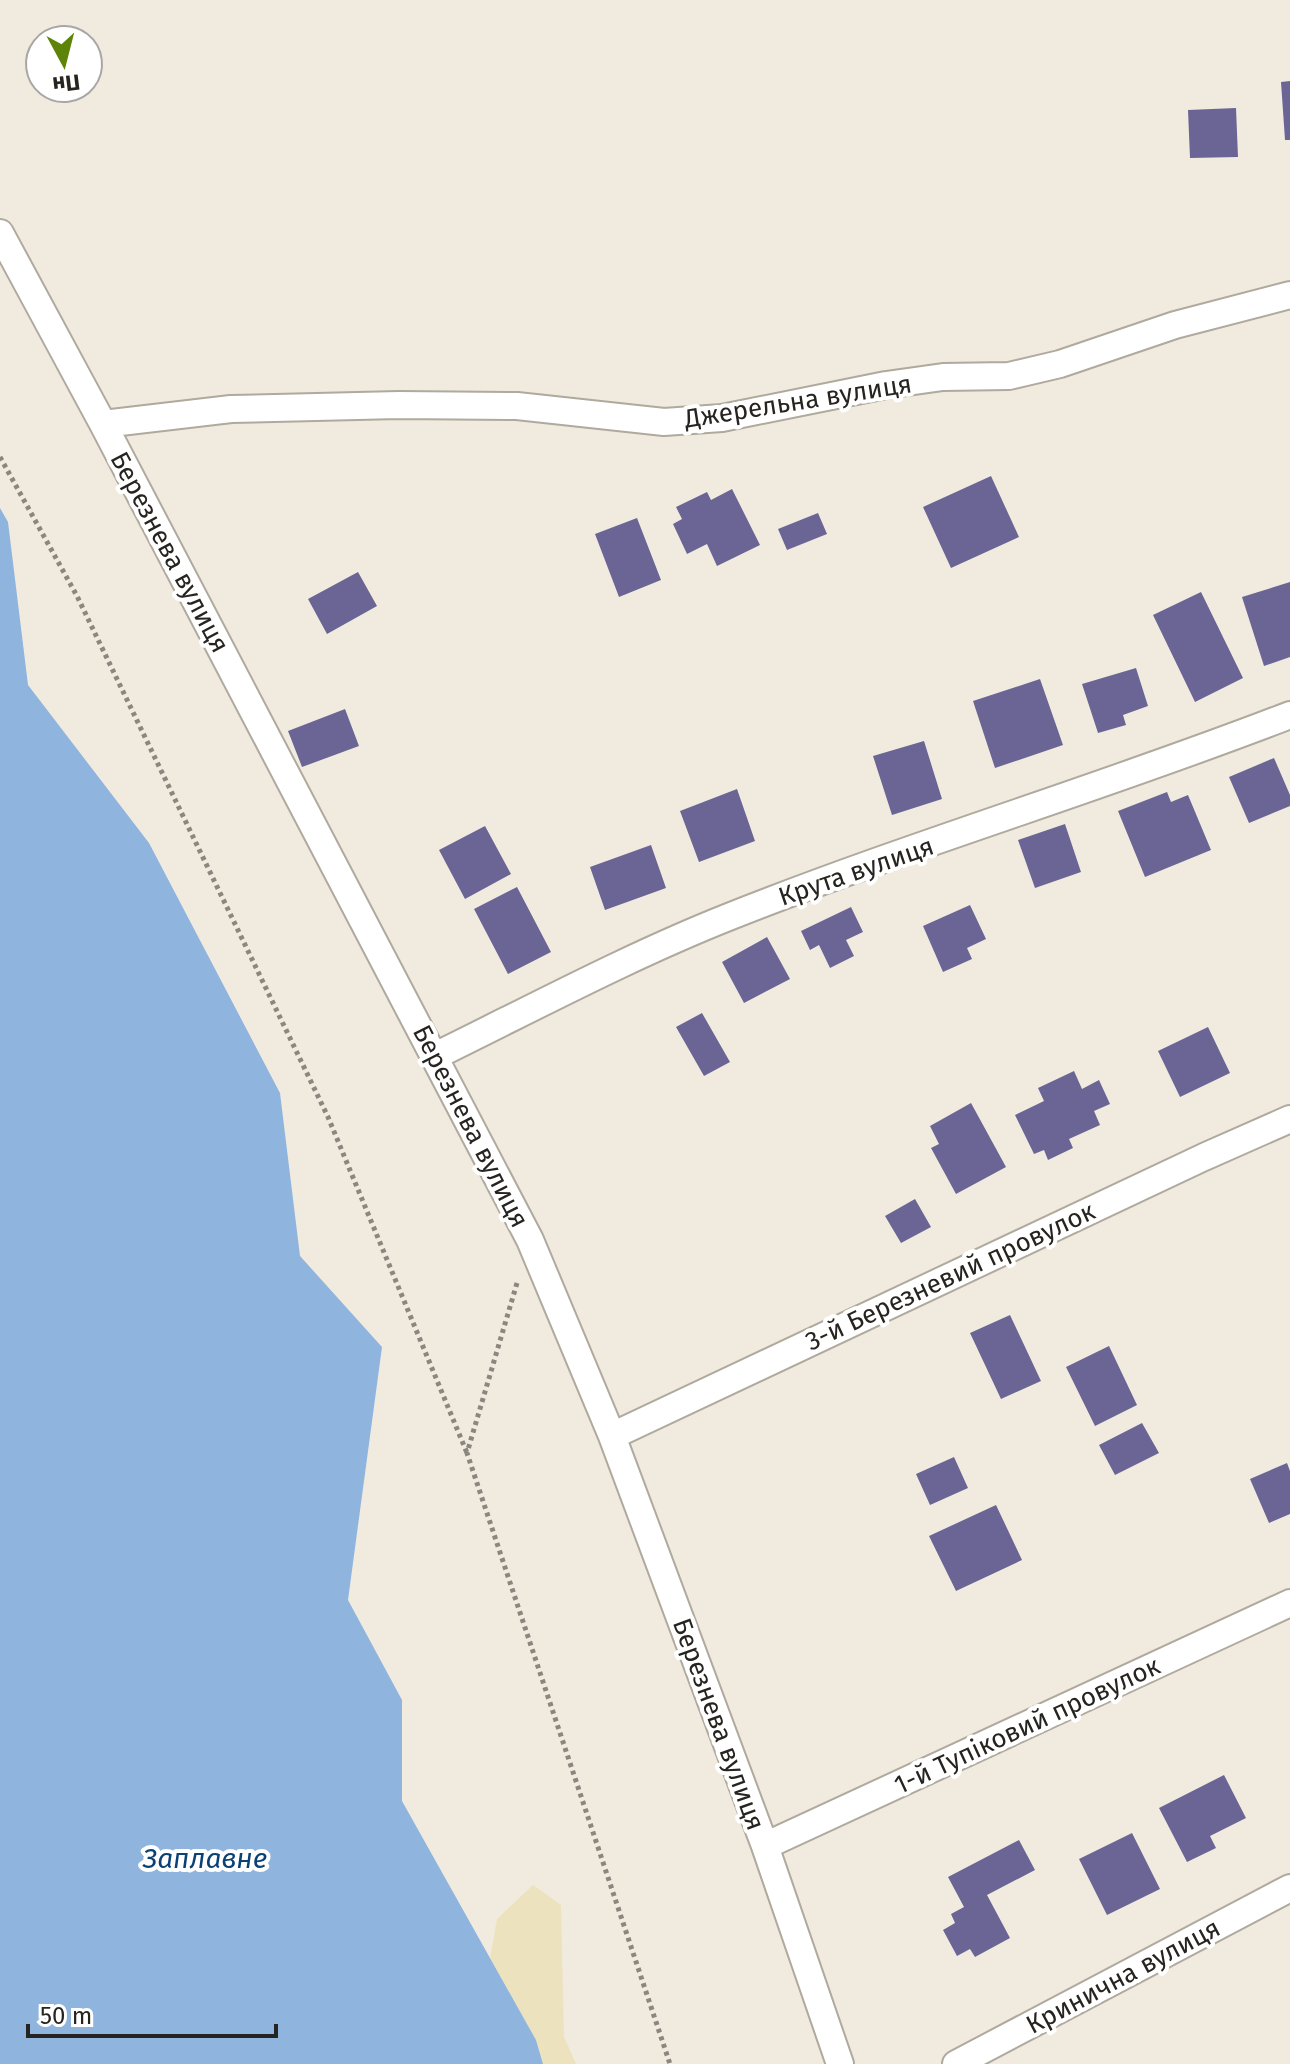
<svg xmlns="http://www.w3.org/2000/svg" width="1290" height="2064" font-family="'Fira Sans',sans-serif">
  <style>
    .sand { fill: #ece2bd }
    .water { fill: #8fb4de }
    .building { fill: #6a6595 }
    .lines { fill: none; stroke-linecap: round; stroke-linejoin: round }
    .minor-casing { stroke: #afa99e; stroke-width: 30 }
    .path { stroke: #8b877f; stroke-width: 5; stroke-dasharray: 4 4; stroke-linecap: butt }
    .minor { stroke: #fff; stroke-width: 26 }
    .labels { text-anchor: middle; stroke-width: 8; stroke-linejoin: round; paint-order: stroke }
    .street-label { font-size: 26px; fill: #262420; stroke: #fff }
    .water-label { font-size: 28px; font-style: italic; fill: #0b4175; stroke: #fff }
  </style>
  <rect width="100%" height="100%" fill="#f1ebdf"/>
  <path class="sand" d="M 533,1885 L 561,1905 L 564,2037 L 576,2064 L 543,2064 L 536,2040 L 490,1958 L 497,1919 Z"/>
  <path class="water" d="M 0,508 L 8,522 L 28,685 L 149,843 L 280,1093 L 300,1256 L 382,1347 L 348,1600 L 402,1700 L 402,1801 L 536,2040 L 543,2064 L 0,2064 Z"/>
  <path class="building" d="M 1290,81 L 1290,140 L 1285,140 L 1281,82 Z
    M 1236,108 L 1238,157 L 1190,158 L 1188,110 Z
    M 991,476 L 1019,537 L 951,568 L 923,507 Z
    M 732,489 L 760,545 L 717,566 L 707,544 L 687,554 L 673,524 L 682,519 L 676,507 L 707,492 L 711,500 Z
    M 818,513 L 827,534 L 787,550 L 778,529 Z
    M 637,518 L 661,580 L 619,597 L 595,534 Z
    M 358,572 L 377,606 L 327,634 L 308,599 Z
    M 1290,582 L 1290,657 L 1264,666 L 1242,597 Z
    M 1201,592 L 1243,678 L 1195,702 L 1153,615 Z
    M 1136,668 L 1148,706 L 1123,715 L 1126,725 L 1098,733 L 1082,684 Z
    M 1040,679 L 1063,745 L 995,768 L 973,701 Z
    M 345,709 L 359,746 L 302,767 L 288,731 Z
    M 924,741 L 942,799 L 892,815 L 873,756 Z
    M 1274,758 L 1290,795 L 1290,806 L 1249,823 L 1229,777 Z
    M 737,789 L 755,841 L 699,862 L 680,811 Z
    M 1167,792 L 1171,802 L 1188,795 L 1211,850 L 1145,877 L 1118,811 Z
    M 1065,824 L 1081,872 L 1035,888 L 1018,840 Z
    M 485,826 L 511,874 L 465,899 L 439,850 Z
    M 651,845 L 666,888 L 605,910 L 590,867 Z
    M 517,887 L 551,952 L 508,974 L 474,909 Z
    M 970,905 L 986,939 L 967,948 L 972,959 L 943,972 L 923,926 Z
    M 851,907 L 863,932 L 846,940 L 854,956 L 830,968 L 819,945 L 810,950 L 801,931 Z
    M 767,937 L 790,979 L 744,1003 L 722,962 Z
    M 702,1013 L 730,1062 L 704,1076 L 676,1027 Z
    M 1208,1027 L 1230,1073 L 1180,1097 L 1158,1051 Z
    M 1074,1071 L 1082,1089 L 1099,1080 L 1110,1104 L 1094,1111 L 1100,1125 L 1069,1139 L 1073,1148 L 1048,1160 L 1044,1150 L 1034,1154 L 1015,1115 L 1044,1101 L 1038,1088 Z
    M 971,1103 L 1006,1167 L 956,1194 L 931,1148 L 939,1144 L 930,1126 Z
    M 915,1199 L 931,1227 L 901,1243 L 885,1216 Z
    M 1010,1315 L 1041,1381 L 1001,1399 L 970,1333 Z
    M 1109,1346 L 1137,1405 L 1095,1426 L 1066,1367 Z
    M 1142,1423 L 1159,1453 L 1115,1475 L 1099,1445 Z
    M 954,1457 L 968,1488 L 930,1505 L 916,1474 Z
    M 1287,1463 L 1290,1471 L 1290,1514 L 1269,1523 L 1250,1479 Z
    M 996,1505 L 1022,1560 L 956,1591 L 929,1536 Z
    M 1224,1775 L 1246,1818 L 1210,1836 L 1216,1848 L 1187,1862 L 1159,1808 Z
    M 1132,1833 L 1160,1889 L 1107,1915 L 1079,1859 Z
    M 1019,1840 L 1035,1870 L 987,1895 L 1010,1938 L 975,1957 L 970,1949 L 957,1956 L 943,1930 L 955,1923 L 951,1914 L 964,1907 L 948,1877 Z"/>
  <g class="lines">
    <defs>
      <path id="minor" d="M 0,233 L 103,424 L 530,1240 L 612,1436 L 765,1846 L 840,2064
        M 103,424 L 231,409 L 399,405 L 517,406 L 664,422 L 722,418 L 886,385 L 943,377 L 1009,376 L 1060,364 L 1175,325 L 1290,295
        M 435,1056 C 533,1008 630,956 731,916 C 915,843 1105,787 1290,715
        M 612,1436 L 1204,1157 L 1290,1119
        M 765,1846 L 1290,1603
        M 956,2064 L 1290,1888"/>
    </defs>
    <use href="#minor" class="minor-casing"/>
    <path class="path" d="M 0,457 L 77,596 L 328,1117 L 467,1453
      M 517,1283 L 467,1453 L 670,2064"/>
    <use href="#minor" class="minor"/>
  </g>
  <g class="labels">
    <g class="street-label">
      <text transform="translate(798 401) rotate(-9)" y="9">Джерельна вулиця</text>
      <text transform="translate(170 552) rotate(62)" y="9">Березнева вулиця</text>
      <text transform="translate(856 871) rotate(-19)" y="9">Крута вулиця</text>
      <text transform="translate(471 1126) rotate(63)" y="9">Березнева вулиця</text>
      <text transform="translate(950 1276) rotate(-25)" y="9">3-й Березневий провулок</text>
      <text transform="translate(719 1724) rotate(70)" y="9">Березнева вулиця</text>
      <text transform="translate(1027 1725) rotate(-25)" y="9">1-й Тупіковий провулок</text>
      <text transform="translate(1123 1976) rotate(-28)" y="9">Кринична вулиця</text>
    </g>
    <g class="water-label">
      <text x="205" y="1868">Заплавне</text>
    </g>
  </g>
  <g transform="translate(64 64) rotate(173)"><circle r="38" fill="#ffffff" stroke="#a8a7a6" stroke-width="2"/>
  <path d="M0-6L14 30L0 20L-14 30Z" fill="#5d8409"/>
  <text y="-12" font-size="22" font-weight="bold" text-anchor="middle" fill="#262420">Пн</text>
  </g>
  <path d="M28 2024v12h248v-12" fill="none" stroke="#262420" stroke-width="4"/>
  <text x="40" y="2024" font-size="24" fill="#262420" stroke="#ffffff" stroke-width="6" paint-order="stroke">50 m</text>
</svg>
